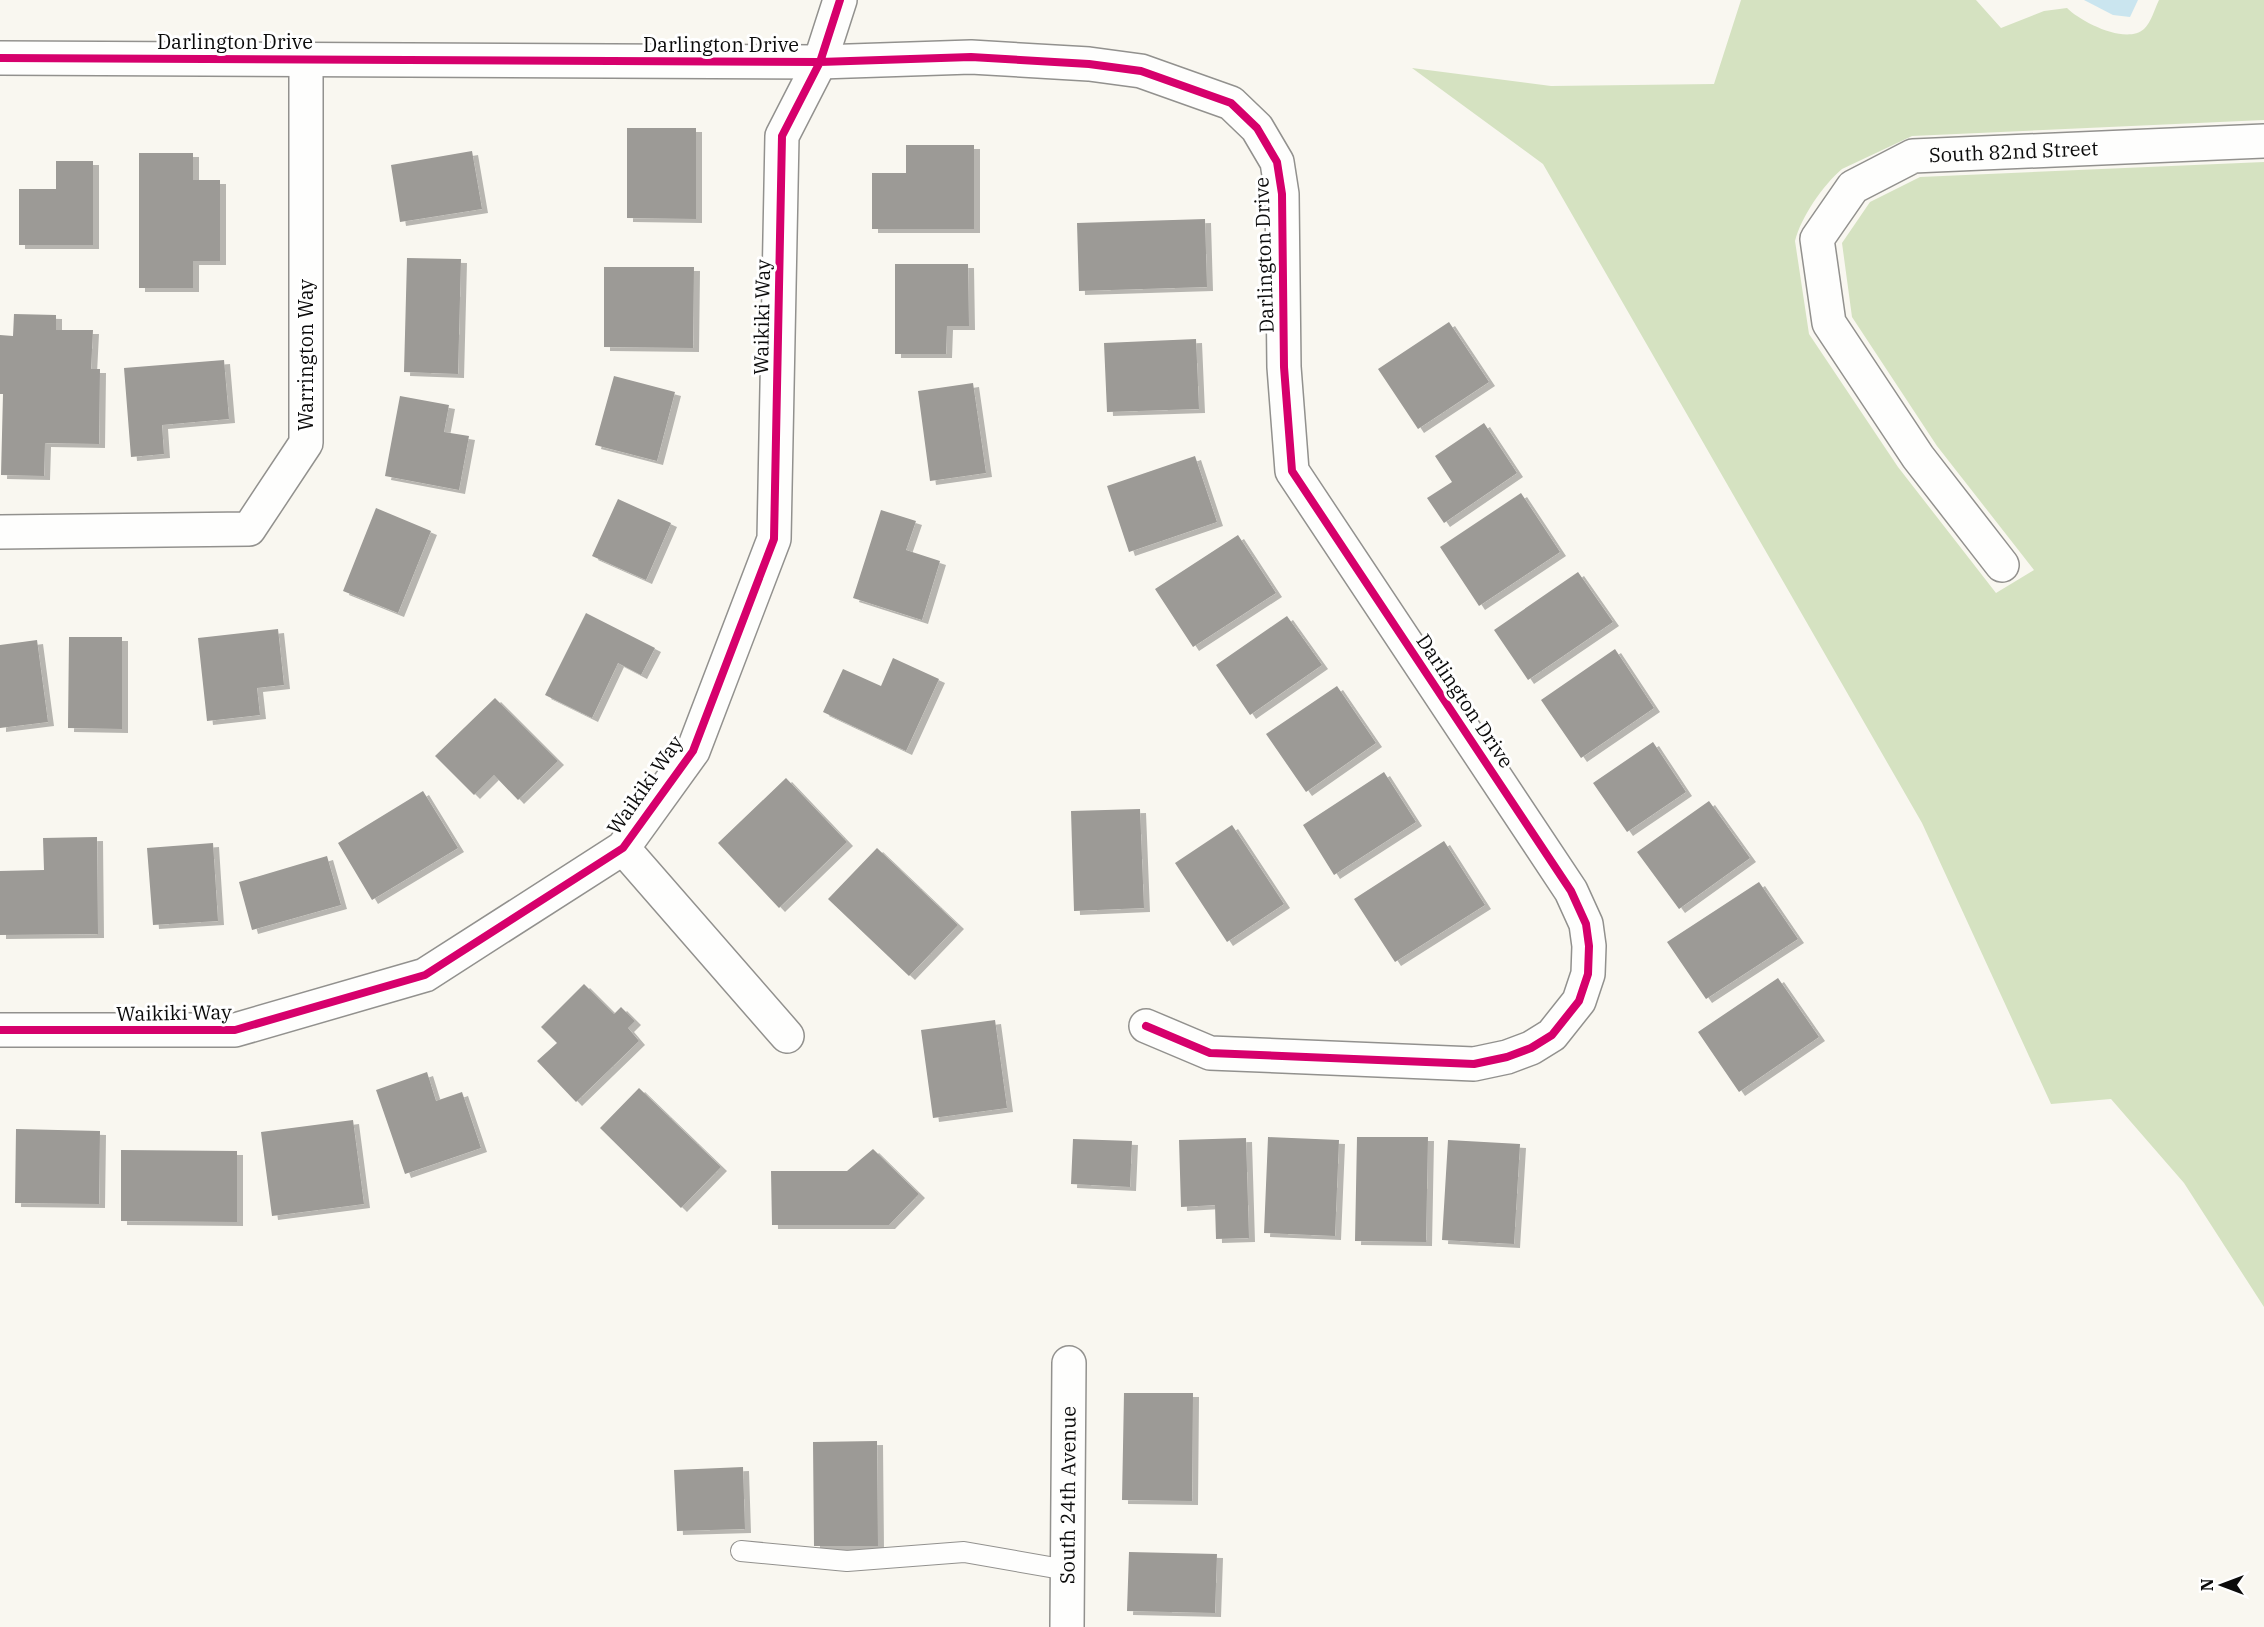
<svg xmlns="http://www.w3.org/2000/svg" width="2264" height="1627" font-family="'IBM Plex Serif',serif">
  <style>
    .forest { fill: #d5e2c1 }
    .water { fill: #cae5ef }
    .building { fill: #9c9a96; filter: url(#shadow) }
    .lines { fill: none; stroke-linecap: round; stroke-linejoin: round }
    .lane-casing { stroke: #92918e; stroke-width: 22 }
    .street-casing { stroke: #92918e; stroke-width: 36 }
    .lane { stroke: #fefefd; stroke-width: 20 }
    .street { stroke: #fefefd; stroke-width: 33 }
    .cycleway-casing { stroke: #fff; stroke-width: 11 }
    .cycleway { stroke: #d6006c; stroke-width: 8 }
    .labels { text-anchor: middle; stroke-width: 6; stroke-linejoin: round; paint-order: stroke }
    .street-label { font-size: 20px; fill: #0b0b0b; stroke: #fff }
  </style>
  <defs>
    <filter id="shadow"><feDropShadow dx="6" dy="4" stdDeviation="0" flood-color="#0004"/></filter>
  </defs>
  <rect width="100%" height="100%" fill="#f9f7f0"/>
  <path class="forest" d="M 1741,0 L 1976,0 L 2001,28 L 2044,11 L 2067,8 C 2081,22 2126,45 2144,29 C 2151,23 2155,8 2159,0 L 2264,0 L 2264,120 L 1912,136 L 1842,169 C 1823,185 1801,217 1795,241 L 1809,334 L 1898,467 L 1996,593 L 2034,570 L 1937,446 L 1852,317 L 1842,243 L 1870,202 L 1920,177 L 2264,162 L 2264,1307 L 2184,1183 L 2111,1099 L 2051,1104 L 1922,823 L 1543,164 L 1412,68 L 1551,86 L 1714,84 Z"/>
  <path class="water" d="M 2084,0 L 2138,0 L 2130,17 L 2113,15 Z"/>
  <path class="building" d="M 627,128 L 696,128 L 696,219 L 627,218 Z
    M 906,145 L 974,145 L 974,229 L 872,229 L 872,173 L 906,173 Z
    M 472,151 L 482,209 L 400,222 L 391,165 Z
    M 139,153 L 193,153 L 193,180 L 220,180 L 220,261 L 193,261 L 193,288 L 139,288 Z
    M 56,161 L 93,161 L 93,245 L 19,245 L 19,189 L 56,189 Z
    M 1205,219 L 1207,287 L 1079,291 L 1077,223 Z
    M 407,258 L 461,259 L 458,374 L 404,372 Z
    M 895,264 L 968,264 L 969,326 L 947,326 L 946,354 L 895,354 Z
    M 604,267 L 694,267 L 693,348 L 604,347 Z
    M 14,314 L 56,315 L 56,330 L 93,330 L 91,369 L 100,369 L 99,444 L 45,443 L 44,476 L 1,475 L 3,394 L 0,394 L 0,335 L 13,336 Z
    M 1449,322 L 1489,382 L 1418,429 L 1378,369 Z
    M 1196,339 L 1199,409 L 1107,412 L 1104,343 Z
    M 224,360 L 229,419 L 162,425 L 164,454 L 131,457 L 124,368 Z
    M 614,376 L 675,392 L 657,461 L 595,445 Z
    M 973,383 L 986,473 L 930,481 L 918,391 Z
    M 400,396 L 449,405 L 444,432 L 469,436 L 459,490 L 385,476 Z
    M 1484,423 L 1517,473 L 1444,523 L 1427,498 L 1452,482 L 1435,456 Z
    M 1195,456 L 1217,522 L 1129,552 L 1107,486 Z
    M 1521,493 L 1560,552 L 1479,606 L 1440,547 Z
    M 618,499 L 671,523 L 646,580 L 592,556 Z
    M 376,508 L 431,531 L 398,613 L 343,591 Z
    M 881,510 L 916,521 L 906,550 L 940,561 L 922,620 L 853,598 Z
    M 1238,535 L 1276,593 L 1193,647 L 1155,589 Z
    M 1578,572 L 1613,622 L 1528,680 L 1494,630 Z
    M 586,613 L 655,648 L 641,675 L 618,663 L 592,718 L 545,695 Z
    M 1287,616 L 1322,665 L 1250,715 L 1216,665 Z
    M 278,629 L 284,685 L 257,688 L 260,715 L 207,721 L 198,638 Z
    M 69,637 L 122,637 L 122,729 L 68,728 Z
    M 37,640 L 48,722 L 0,728 L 0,645 Z
    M 1615,649 L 1654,708 L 1581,758 L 1541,700 Z
    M 893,658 L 939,679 L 906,751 L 823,712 L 843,669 L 881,686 Z
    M 1337,686 L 1376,743 L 1306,792 L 1266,734 Z
    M 495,698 L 558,761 L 518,800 L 494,775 L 474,795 L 435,756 Z
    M 1653,742 L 1686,792 L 1627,832 L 1593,783 Z
    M 1384,772 L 1416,822 L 1334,875 L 1303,825 Z
    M 786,778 L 847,842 L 779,908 L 718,843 Z
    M 423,791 L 458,848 L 372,900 L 338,843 Z
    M 1709,801 L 1750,858 L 1679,909 L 1637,852 Z
    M 1140,809 L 1144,908 L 1074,911 L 1071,811 Z
    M 1232,825 L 1284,904 L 1227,942 L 1175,863 Z
    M 97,837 L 98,934 L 0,935 L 0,871 L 44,870 L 43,838 Z
    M 1444,841 L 1485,905 L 1395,962 L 1354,899 Z
    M 213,843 L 218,921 L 153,925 L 147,848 Z
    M 877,848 L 958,925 L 909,976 L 828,899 Z
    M 327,856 L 341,905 L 252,930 L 239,882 Z
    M 1759,882 L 1798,939 L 1706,999 L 1667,942 Z
    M 1778,978 L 1819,1037 L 1739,1092 L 1698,1032 Z
    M 584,984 L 614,1014 L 621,1007 L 635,1021 L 628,1028 L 639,1041 L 576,1102 L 537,1061 L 557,1043 L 541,1027 Z
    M 995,1020 L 1007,1108 L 933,1118 L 921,1030 Z
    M 427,1072 L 436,1101 L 462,1092 L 481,1148 L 405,1174 L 376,1090 Z
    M 639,1088 L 721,1167 L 681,1208 L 600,1128 Z
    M 353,1120 L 364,1204 L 272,1216 L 261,1132 Z
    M 16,1129 L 100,1131 L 99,1204 L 15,1203 Z
    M 1268,1137 L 1339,1140 L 1335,1236 L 1264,1233 Z
    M 1357,1137 L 1428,1137 L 1426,1242 L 1355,1241 Z
    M 1246,1138 L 1249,1238 L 1216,1239 L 1215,1205 L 1181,1207 L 1179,1140 Z
    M 1073,1139 L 1132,1141 L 1130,1187 L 1071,1184 Z
    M 1448,1140 L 1520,1144 L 1514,1244 L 1442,1240 Z
    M 873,1149 L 919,1194 L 889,1225 L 772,1225 L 771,1171 L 847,1171 Z
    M 121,1150 L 237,1151 L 237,1222 L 121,1221 Z
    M 1124,1393 L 1193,1393 L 1192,1501 L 1122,1500 Z
    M 877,1441 L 878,1546 L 814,1546 L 813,1442 Z
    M 743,1467 L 745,1529 L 677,1531 L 674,1470 Z
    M 1129,1552 L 1217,1554 L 1215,1613 L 1127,1611 Z"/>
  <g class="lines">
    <defs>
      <path id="lane" d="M 741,1551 L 847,1561 L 964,1552 L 1067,1570"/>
      <g id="street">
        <path d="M 0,58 L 820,62 L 971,57 L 1089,64 L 1141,71 L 1231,103 L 1257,128 L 1277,162 L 1282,194 L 1284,367 L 1292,471 L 1571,891 L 1586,924 L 1589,946 L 1588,974 L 1579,1001 L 1552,1035 L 1531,1048 L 1507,1057 L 1474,1064 L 1210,1053 L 1146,1026"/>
        <path d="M 0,532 L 249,529 L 306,443 L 306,59"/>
        <path id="s1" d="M 2002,565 L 1918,457 L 1829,323 L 1817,239 L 1853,187 L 1913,156 L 2264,141"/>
        <path d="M 623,848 L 787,1036"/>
        <path d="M 0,1030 L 235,1030 L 425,975 L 623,848 L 693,751 L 774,539 L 782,136 L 820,62 L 840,0"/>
        <path id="s2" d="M 1067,1627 L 1069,1363"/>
      </g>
    </defs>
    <use href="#lane" class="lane-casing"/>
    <use href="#street" class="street-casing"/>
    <use href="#lane" class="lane"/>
    <use href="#street" class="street"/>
    <defs>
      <path id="cycleway" d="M 0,58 L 820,62 L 971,57 L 1089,64 L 1141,71 L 1231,103 L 1257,128 L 1277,162 L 1282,194 L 1284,367 L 1292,471 L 1571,891 L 1586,924 L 1589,946 L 1588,974 L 1579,1001 L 1552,1035 L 1531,1048 L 1507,1057 L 1474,1064 L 1210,1053 L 1146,1026
        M 0,1030 L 235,1030 L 425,975 L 623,848 L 693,751 L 774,539 L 782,136 L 820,62 L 840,0"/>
    </defs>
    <use href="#cycleway" class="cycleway-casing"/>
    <use href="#cycleway" class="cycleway"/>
  </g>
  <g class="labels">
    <g class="street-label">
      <text x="235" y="49">Darlington Drive</text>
      <text x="721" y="52">Darlington Drive</text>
      <text dy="7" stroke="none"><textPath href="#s1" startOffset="614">South 82nd Street</textPath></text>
      <text transform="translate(1264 255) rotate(-92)" y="7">Darlington Drive</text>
      <text transform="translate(762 317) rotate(-89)" y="7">Waikiki Way</text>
      <text transform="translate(306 355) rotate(-90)" y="7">Warrington Way</text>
      <text transform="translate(1465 701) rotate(56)" y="7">Darlington Drive</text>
      <text transform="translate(645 785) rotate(-55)" y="7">Waikiki Way</text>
      <text transform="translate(174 1013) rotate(-1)" y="7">Waikiki Way</text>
      <text dy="7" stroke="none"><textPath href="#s2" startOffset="132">South 24th Avenue</textPath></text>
    </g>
  </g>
  <g transform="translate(2222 1585) rotate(270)" stroke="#ffffff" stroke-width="4.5" paint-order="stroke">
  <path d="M0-4.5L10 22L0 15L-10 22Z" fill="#0b0b0b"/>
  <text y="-9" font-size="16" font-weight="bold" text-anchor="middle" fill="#0b0b0b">N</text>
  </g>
</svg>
